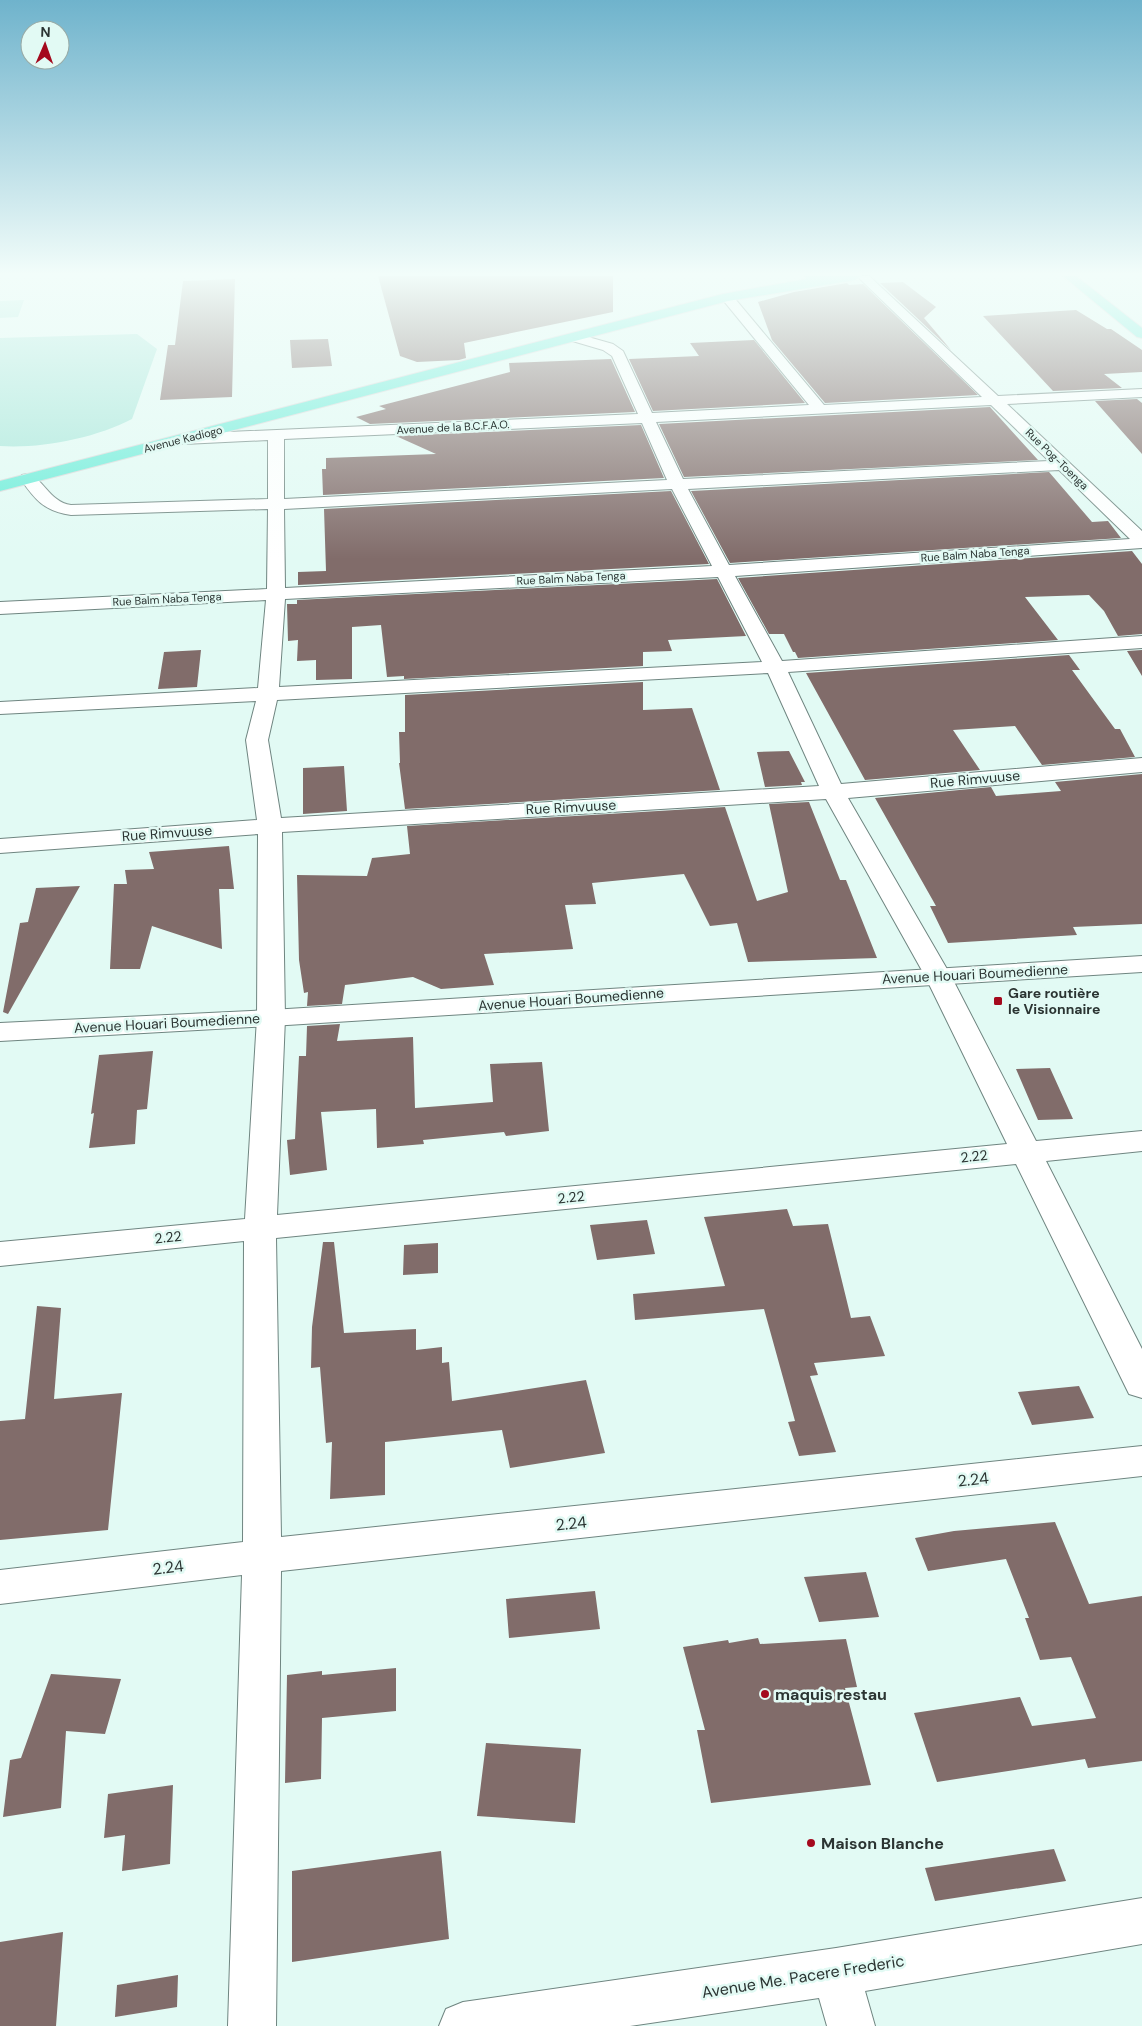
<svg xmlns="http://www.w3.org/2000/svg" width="1142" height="2026" font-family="'DM Sans',sans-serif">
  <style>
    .green { fill: #a6e6d9 }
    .building { fill: #816c6a }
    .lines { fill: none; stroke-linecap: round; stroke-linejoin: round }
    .minor-casing { stroke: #6f8580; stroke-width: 2 }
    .tertiary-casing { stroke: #6f8580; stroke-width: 2 }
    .trunk-casing { stroke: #d9dada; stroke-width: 2 }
    .minor { fill: #fff; fill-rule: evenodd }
    .tertiary { fill: #fff; fill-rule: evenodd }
    .trunk { fill: #6aecd8; fill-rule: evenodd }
    .poi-dot { fill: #a4091d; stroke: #e2faf4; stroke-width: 2 }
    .labels { text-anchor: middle; stroke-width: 5; stroke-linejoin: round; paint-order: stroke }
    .far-street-label { font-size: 11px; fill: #2b3432; stroke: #e2faf4 }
    .street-label { font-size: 14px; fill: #2b3432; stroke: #e2faf4 }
    .poi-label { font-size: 14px; font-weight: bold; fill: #2b3432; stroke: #e2faf4; text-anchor: start }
    .near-street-label { font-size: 16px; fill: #2b3432; stroke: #e2faf4 }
    .near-poi-label { font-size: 16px; font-weight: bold; fill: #2b3432; stroke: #e2faf4; text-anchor: start }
  </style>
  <rect width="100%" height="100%" fill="#e2faf4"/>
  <path class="green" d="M 24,300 L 18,317 L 0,318 L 0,301 Z
    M 137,334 L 157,349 L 132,419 C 96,438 40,449 0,446 L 0,338 Z"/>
  <path class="building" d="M 378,276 L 613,276 L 613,312 L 464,343 L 466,358 L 459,360 L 417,362 L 400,356 Z
    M 235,279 L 232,397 L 160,400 L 168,345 L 175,345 L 183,281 Z
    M 903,282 L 936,307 L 924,318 L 951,350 L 880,283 Z
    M 847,283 L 849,285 L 863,284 L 978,395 L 825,403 L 772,340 L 758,302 L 794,292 Z
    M 1076,310 L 1107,329 L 1111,329 L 1142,350 L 1142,372 L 1104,374 L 1122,388 L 1053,391 L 983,316 Z
    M 328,339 L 332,366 L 292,368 L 290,340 Z
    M 754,340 L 805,403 L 653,411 L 629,359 L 699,356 L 690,343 Z
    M 611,359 L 635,412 L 370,424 L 356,417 L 386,409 L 379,406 L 510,372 L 509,363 Z
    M 1137,399 L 1142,403 L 1142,454 L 1095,401 Z
    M 990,407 L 1038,460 L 684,477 L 659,424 Z
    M 641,425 L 664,478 L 323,495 L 322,469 L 326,469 L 326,458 L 436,454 L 396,436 Z
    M 1049,472 L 1092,522 L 1108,521 L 1121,538 L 730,563 L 691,491 Z
    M 671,491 L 709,564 L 298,585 L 298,572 L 326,571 L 324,509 Z
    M 1132,551 L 1142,564 L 1142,634 L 1118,636 L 1104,611 L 1089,595 L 1025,597 L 1058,640 L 798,658 L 795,652 L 793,652 L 784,634 L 769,634 L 738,578 Z
    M 717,579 L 746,636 L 668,640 L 672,651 L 643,652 L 643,666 L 404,679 L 404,676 L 387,677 L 381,625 L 352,627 L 352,679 L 316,680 L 316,660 L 297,661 L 298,640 L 288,641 L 287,604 L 297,604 L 297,600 Z
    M 201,650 L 197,687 L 158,689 L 164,652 Z
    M 1142,650 L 1142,676 L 1127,651 Z
    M 1069,655 L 1080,670 L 1072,670 L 1115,729 L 1120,729 L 1135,757 L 1042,765 L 1015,726 L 953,730 L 980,770 L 865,780 L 806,673 Z
    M 643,682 L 643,710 L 692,708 L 720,790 L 405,809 L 399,763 L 400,763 L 399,732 L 405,732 L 405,695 Z
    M 789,751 L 805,782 L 801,782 L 802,785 L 765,787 L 757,752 Z
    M 344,766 L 347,811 L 303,814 L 303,768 Z
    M 1142,774 L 1142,924 L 1073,927 L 1077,935 L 948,943 L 930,906 L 936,906 L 875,798 L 991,787 L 996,796 L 1061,791 L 1055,782 Z
    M 809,802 L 840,880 L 846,880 L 877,958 L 748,962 L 737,923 L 710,926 L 684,874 L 592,883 L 596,904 L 565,905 L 573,949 L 484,954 L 494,985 L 441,989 L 413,977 L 345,985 L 342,1004 L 307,1006 L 308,992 L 304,993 L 299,960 L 297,875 L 367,876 L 372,858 L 410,854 L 407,826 L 725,807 L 757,901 L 788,892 L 769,804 Z
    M 229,846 L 234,889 L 219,889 L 222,949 L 152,926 L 140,969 L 110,969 L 114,884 L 127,884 L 125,870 L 154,869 L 149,852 Z
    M 80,886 L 8,1014 L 3,1012 L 20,923 L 28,922 L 36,888 Z
    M 340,1024 L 337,1041 L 413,1037 L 415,1108 L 493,1102 L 490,1064 L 542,1062 L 549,1131 L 506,1136 L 504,1132 L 423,1140 L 424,1144 L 377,1148 L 376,1109 L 321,1112 L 327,1170 L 290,1175 L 287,1140 L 295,1139 L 299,1056 L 306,1056 L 307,1026 Z
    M 153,1051 L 147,1109 L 137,1110 L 135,1144 L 89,1148 L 94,1113 L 91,1114 L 99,1055 Z
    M 1050,1068 L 1073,1119 L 1038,1120 L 1016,1069 Z
    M 787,1209 L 793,1226 L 828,1224 L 851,1318 L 870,1316 L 885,1356 L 814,1363 L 818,1375 L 810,1376 L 836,1452 L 799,1456 L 788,1422 L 795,1421 L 764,1309 L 635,1320 L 633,1294 L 725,1286 L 704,1217 Z
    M 647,1220 L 655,1254 L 597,1260 L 590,1225 Z
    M 323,1242 L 334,1242 L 344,1333 L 416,1329 L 416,1350 L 442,1347 L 442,1363 L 449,1362 L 452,1401 L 586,1380 L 605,1453 L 510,1468 L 502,1430 L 385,1442 L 385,1495 L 330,1499 L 332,1442 L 326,1443 L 320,1367 L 311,1368 L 312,1327 Z
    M 438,1243 L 438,1273 L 403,1275 L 404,1245 Z
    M 37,1306 L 61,1308 L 54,1399 L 122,1393 L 108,1530 L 0,1540 L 0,1421 L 25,1419 Z
    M 1079,1386 L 1094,1418 L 1032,1425 L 1018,1392 Z
    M 1055,1522 L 1089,1604 L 1142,1596 L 1142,1761 L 1088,1768 L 1085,1759 L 937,1782 L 914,1713 L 1020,1697 L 1032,1726 L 1096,1718 L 1071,1657 L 1040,1660 L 1025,1618 L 1029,1618 L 1006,1559 L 928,1571 L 915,1538 L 954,1531 Z
    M 866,1572 L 879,1617 L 819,1622 L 804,1577 Z
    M 595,1591 L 600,1629 L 509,1638 L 506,1599 Z
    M 758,1638 L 760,1644 L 846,1639 L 857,1687 L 845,1688 L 871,1785 L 711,1803 L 697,1730 L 705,1730 L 683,1647 L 728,1640 L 729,1643 Z
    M 396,1668 L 396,1711 L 322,1718 L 321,1779 L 285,1783 L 287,1675 L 322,1671 L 322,1675 Z
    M 51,1674 L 121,1679 L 105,1734 L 66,1731 L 61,1808 L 3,1817 L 10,1760 L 21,1758 Z
    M 486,1743 L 581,1749 L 575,1823 L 477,1816 Z
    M 173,1785 L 170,1864 L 122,1871 L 125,1835 L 104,1838 L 108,1794 Z
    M 1054,1849 L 1066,1881 L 935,1901 L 925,1868 Z
    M 441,1851 L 449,1939 L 292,1962 L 292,1871 Z
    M 63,1932 L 56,2026 L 0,2026 L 0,1942 Z
    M 178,1975 L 177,2007 L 115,2017 L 117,1985 Z"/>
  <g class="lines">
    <defs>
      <path id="minor" d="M 857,276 L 869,276 L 998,396 L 1142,389 L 1142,397 L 1007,404 L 1142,531 L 1142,548 L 735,576 L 782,661 L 1142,636 L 1142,648 L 788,672 L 841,784 L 1142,758 L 1142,772 L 848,798 L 951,976 L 1036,1141 L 1142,1131 L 1142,1151 L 1046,1161 L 1142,1349 L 1142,1398 L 1129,1394 L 1016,1164 L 276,1238 L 281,1537 L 1142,1446 L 1142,1476 L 281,1571 L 276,2026 L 228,2026 L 242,1575 L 0,1604 L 0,1570 L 243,1542 L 244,1241 L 0,1266 L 0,1242 L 245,1219 L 257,1018 L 258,834 L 0,853 L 0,839 L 257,820 L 246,740 L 256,701 L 0,714 L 0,702 L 258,688 L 266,600 L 0,614 L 0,602 L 267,589 L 268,509 L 71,515 C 44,511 35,500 20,478 L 22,475 C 41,470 47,502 71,505 L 268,499 L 268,440 L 184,444 L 179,442 L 176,439 L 179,436 L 184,434 L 638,414 L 612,356 L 603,350 L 569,340 L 567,337 L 574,333 L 613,344 L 623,351 L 652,413 L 809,405 L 723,300 L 721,297 L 723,294 L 731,294 L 824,405 L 982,397 ZM 991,405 L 1049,461 L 683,479 L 656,422 ZM 642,423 L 667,480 L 284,499 L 284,439 ZM 1059,470 L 1130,539 L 729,565 L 688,489 ZM 672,489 L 712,566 L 285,588 L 284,509 ZM 718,577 L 762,662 L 279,687 L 285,599 ZM 768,673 L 819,786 L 281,818 L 268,740 L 277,700 ZM 826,799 L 925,976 L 1007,1144 L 277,1215 L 285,1018 L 282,832 Z
        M 1142,1898 L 1142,1944 L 865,1991 L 875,2026 L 827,2026 L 819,1998 L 630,2026 L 439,2026 L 446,2009 L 463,2002 L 836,1948 Z"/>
      <path id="tertiary" d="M 1142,956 L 1142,972 L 271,1026 L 0,1041 L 0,1023 L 271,1010 Z"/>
      <path id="trunk" d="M 805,276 L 861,276 L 855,280 L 728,301 L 0,491 L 0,481 L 723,294 L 806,279 Z
        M 1063,276 L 1076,276 L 1142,328 L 1142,338 L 1137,337 Z"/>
    </defs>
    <use href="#minor" class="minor-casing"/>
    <use href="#tertiary" class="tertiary-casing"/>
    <use href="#trunk" class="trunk-casing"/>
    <use href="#minor" class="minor"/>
    <use href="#tertiary" class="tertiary"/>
    <use href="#trunk" class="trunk"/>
  </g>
  <linearGradient id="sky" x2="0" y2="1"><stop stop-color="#6fb3cc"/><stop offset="0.49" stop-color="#f2fdfa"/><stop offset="1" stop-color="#f2fdfa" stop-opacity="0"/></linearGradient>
  <rect width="1142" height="559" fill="url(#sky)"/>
  <g class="poi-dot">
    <rect x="993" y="996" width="10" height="10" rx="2.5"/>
    <circle cx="765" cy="1694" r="5"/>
    <circle cx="811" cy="1843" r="5"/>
  </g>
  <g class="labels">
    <g class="far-street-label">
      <text transform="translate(453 427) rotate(-3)" y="4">Avenue de la B.C.F.A.O.</text>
      <text transform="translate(183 439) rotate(-14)" y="4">Avenue Kadiogo</text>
      <text transform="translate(1057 459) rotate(44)" y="4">Rue Pog-Toenga</text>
      <text transform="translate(975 554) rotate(-4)" y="4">Rue Balm Naba Tenga</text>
      <text transform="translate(571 578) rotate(-3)" y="4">Rue Balm Naba Tenga</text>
      <text transform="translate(167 599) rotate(-3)" y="4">Rue Balm Naba Tenga</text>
    </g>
    <g class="street-label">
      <text transform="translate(975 779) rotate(-5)" y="5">Rue Rimvuuse</text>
      <text transform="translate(571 807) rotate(-3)" y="5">Rue Rimvuuse</text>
      <text transform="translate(167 833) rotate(-4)" y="5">Rue Rimvuuse</text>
      <text transform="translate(975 974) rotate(-3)" y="5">Avenue Houari Boumedienne</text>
      <text transform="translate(571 999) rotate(-4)" y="5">Avenue Houari Boumedienne</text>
      <text transform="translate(167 1023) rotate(-3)" y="5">Avenue Houari Boumedienne</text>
      <text transform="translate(974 1156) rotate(-6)" y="5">2.22</text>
      <text transform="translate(571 1197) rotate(-6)" y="5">2.22</text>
      <text transform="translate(168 1237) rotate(-6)" y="5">2.22</text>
    </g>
    <g class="poi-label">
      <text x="1008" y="998">Gare routière<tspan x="1008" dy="16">le Visionnaire</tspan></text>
    </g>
    <g class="near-street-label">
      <text transform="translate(973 1479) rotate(-6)" y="6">2.24</text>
      <text transform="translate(571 1523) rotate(-6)" y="6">2.24</text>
      <text transform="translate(168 1567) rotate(-7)" y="6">2.24</text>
      <text transform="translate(803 1976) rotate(-9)" y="6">Avenue Me. Pacere Frederic</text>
    </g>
    <g class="near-poi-label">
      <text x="775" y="1700">maquis restau</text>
      <text x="821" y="1849">Maison Blanche</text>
    </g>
  </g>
  <g transform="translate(45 45) rotate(2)"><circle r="24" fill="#e2faf4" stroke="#99aba6"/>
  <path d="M0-4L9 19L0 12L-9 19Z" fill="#a4091d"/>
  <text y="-8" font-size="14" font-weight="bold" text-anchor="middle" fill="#2b3432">N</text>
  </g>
</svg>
